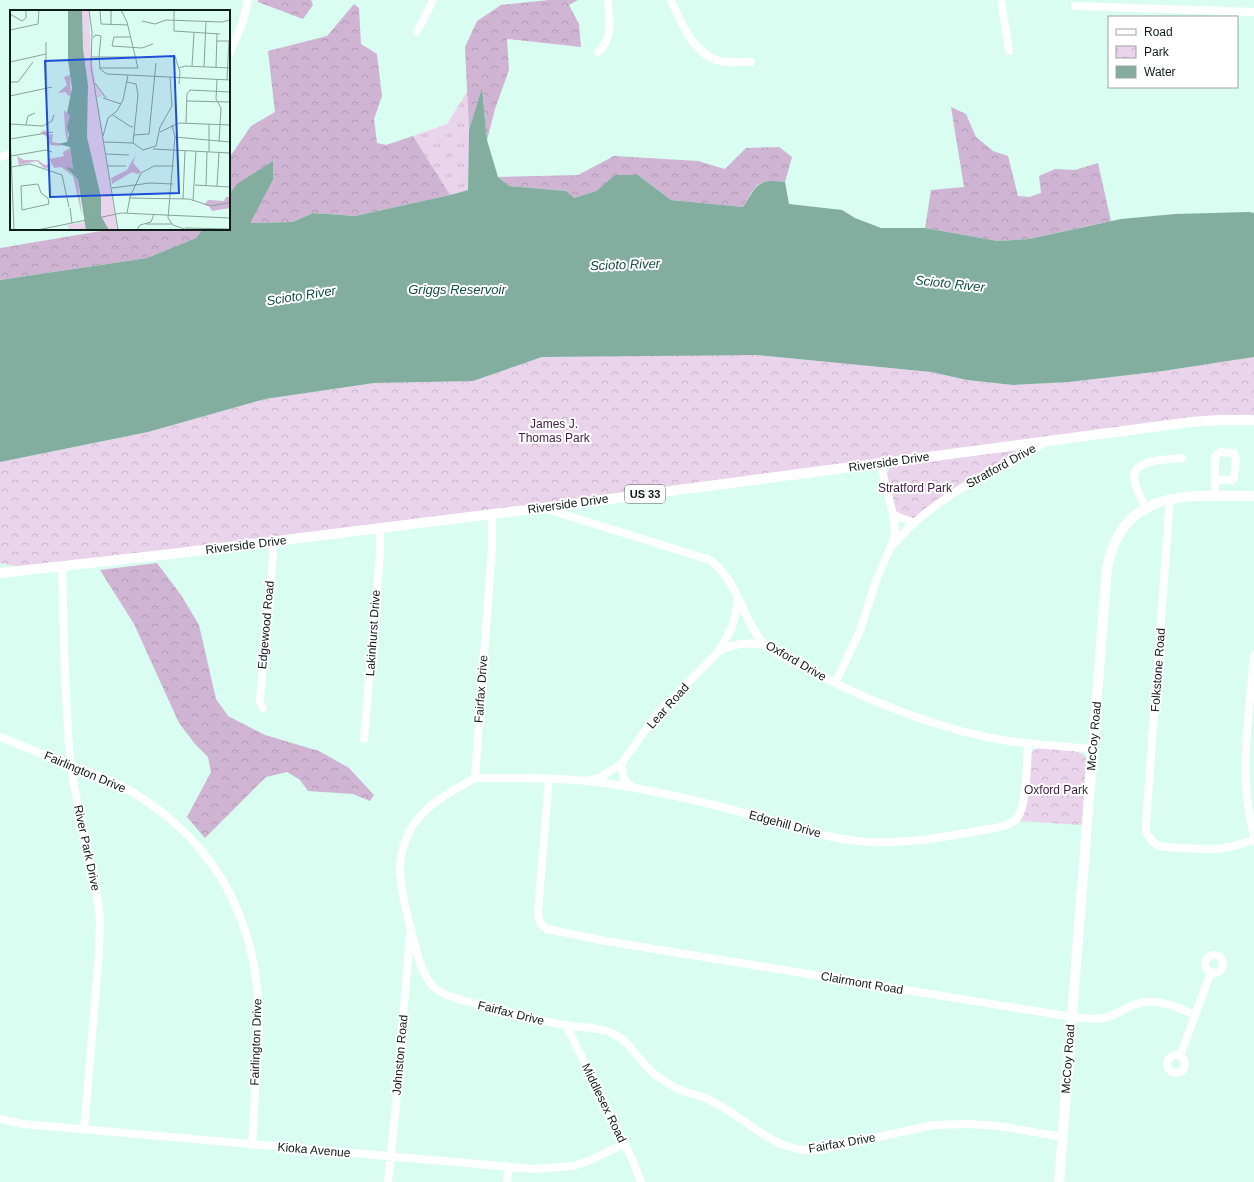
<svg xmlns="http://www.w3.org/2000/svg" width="1254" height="1182" font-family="Helvetica,sans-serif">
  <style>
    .grass { fill: url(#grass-tufts) }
    .forest { fill: url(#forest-crowns) }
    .park { fill: url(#park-crowns) }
    .water { fill: #82ad9f }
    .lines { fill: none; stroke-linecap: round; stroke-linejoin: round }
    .minor { stroke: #fff; stroke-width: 8 }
    .major { stroke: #fff; stroke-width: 10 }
    .labels { text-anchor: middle; stroke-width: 4; stroke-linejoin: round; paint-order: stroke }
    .shield { fill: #fff; stroke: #57605d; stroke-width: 1 }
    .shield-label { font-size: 11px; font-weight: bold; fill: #0f1c18 }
    .park-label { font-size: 12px; fill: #3f1d44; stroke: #fff }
    .street-label { font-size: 12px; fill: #0f1c18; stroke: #fff }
    .water-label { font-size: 13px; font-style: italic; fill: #124e3f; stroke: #fff }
    .inset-road { fill: none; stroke: #88a39a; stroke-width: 1 }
    .view { fill: #1d4ed8; fill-opacity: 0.15; stroke: #1d4ed8; stroke-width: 2 }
    .inset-edge { fill: none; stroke: #0f1c18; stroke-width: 2 }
  </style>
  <defs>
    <pattern id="grass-tufts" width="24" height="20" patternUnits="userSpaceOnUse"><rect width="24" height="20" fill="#ead4ec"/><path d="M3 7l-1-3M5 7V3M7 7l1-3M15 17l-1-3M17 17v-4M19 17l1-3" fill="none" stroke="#c8b5ca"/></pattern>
    <pattern id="forest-crowns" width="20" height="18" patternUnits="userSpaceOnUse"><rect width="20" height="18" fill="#cfb4d3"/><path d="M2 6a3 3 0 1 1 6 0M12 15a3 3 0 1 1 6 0" fill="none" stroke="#b19ab4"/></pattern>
    <pattern id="park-crowns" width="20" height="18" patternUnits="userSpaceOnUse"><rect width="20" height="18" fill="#ead4ec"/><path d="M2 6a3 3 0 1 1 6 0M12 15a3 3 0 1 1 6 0" fill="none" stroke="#c8b5ca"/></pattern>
  </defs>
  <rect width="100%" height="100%" fill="#d9fdf1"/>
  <path class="grass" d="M 467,92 L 469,130 L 468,190 L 450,195 L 413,136 L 447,124 Z"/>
  <path class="forest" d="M 258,0 L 311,0 L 313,5 L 303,19 L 258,2 Z
    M 549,0 L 578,0 L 569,5 L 579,24 L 581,47 L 507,39 L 509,70 L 495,109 L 487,140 L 482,89 L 469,130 L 465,47 L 477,21 L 501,5 Z
    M 354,4 L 359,8 L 361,44 L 377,54 L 382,96 L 374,119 L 377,143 L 386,145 L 413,136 L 450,195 L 355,216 L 313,213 L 293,222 L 249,223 L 273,180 L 273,162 L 229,195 L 229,158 L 251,126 L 275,112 L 268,51 L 327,36 Z
    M 951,107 L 966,114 L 976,137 L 993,151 L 1008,156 L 1018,196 L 1029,197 L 1041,193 L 1039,176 L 1055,169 L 1075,170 L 1098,163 L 1111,221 L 1029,239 L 998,241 L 925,228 L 931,190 L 964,187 Z
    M 779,147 L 792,157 L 785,182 C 757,178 756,185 743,207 L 671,200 L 638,175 L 615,175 L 596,191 L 574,198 L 566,191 L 509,186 L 498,177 L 578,175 L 614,156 L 698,161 L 725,169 L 746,148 Z
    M 113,229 L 203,229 L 196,238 L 147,258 L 0,280 L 0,248 Z
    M 157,563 L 181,595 L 199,625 L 216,699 L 228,716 L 265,735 L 319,751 L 349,768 L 374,795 L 370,801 L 353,794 L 308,791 L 300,780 L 287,772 L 266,777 L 205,838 L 187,817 L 211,772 L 208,757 L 195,744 L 179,723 L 134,624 L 100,570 Z"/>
  <path class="park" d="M 686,355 L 757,355 L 830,362 L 931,372 L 967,380 L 1013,385 L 1069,382 L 1163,371 L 1254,357 L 1254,420 L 1243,420 L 35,570 L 0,563 L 0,462 L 148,432 L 265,399 L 374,383 L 473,381 L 542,357 Z
    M 1016,450 L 1015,455 L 914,519 L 899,515 L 895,511 L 887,474 L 890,468 L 893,466 Z
    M 1040,748 C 1052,749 1079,748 1086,757 L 1082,825 L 1019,821 L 1030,756 C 1032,751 1035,749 1040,748 Z"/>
  <path class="water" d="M 482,88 L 487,140 L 498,177 L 509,186 L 566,191 L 574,198 L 596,191 L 615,175 L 638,175 L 671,200 L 743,207 C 757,186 756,178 785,182 L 789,204 L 842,210 L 855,218 L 881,228 L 925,228 L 998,241 L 1029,239 L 1121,219 L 1175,214 L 1249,212 L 1254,213 L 1254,357 L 1163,371 L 1069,382 L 1013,385 L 967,380 L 931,372 L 757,355 L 542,357 L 473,381 L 374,383 L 265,399 L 148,432 L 0,462 L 0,280 L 147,258 L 196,238 L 203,229 L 229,229 L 229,195 L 237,184 L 273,161 L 273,180 L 250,223 L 293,222 L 313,213 L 355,216 L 450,195 L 468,190 L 469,130 Z"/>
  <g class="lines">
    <path class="minor" d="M 671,0 C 681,23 693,54 720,61 C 730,63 741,62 751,62
      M 1001,0 L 1009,51
      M 1075,6 L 1254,12
      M 417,32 L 433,0
      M 598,52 C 614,38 609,19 608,0
      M 229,55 L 243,21 L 248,0
      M 0,157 L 11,154
      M 880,463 L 893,514 L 898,517 L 915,523
      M 1215,496 L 1215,456 L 1220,452 L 1234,453 L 1236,459 L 1234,478 L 1232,480 L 1215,480
      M 1170,498 L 1146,823 L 1146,832 L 1151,840 L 1157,845 L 1165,847 L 1201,849 L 1215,849 L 1230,847 L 1254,840
      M 543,508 L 710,560 C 736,580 739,607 756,633 C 759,637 762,642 765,645 C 776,655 802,666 815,673 C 875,704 941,730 1008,741 C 1036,745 1064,746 1092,749
      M 1146,508 C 1142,500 1137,491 1135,483 C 1128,458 1166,460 1182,458
      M 492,514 L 492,546 L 475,778 C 452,791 428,803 413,825 C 406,837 400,853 400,867 C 400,891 409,924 416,948 C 418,955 419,963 423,970 C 427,980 433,989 443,993 C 456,1000 471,1002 485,1006 C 511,1013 538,1021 565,1025 C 580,1028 598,1026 612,1033 C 630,1041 638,1060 653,1073 C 660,1078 668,1084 676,1088 C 685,1093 695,1094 705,1098 C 709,1099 713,1102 717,1104 C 753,1123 775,1154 820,1150 L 933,1125 L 969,1124 L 999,1126 L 1062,1137
      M 890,548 C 898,540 906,530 915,522 C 953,489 999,466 1043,444
      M 62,567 L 65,676 L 70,765 L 82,826 L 96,890 L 100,918 L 99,954 L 84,1129
      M 719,651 C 734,643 748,642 765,645
      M 1254,656 C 1249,714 1238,779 1254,836
      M 835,683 L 859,633 L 877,578 L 893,541 L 895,531 L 893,514
      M 263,708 L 260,702 L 260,698 L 273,556 L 272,541
      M 0,737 C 24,747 49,757 73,766 C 92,773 112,780 129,790 C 212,839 254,913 259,1009 C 260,1026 258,1043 257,1060 C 255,1088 254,1117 252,1145
      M 364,739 L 380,553 L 380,528
      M 475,778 C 512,778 550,777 587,781 C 634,786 681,797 726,808 C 773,820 820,839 868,842 C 912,844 956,835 1000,827 C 1007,825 1014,823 1018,817 C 1027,804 1027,760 1028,743
      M 549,779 L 538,911 C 538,919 539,924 547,929 L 605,941 L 1072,1017 C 1084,1018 1099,1021 1111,1016 C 1123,1011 1133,1003 1145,1002 C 1163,1000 1179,1008 1195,1015
      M 590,780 L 601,777 L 621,764
      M 632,787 L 624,780 L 621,764 L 657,714 L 719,651 L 732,627 L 736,611 L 738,598
      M1205 964a9 9 0 1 1 18 0a9 9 0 1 1-18 0Z
      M 566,1025 L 632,1159 L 641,1182
      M1167 1064a9 9 0 1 1 18 0a9 9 0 1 1-18 0Z
      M 1180,1056 L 1211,972
      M 0,1119 L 23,1124 L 534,1169 L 573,1166 L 588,1161 L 624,1144
      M 388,1182 L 396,1104 L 410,934
      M 507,1182 L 509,1168"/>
    <path class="major" d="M 0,573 L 171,554 L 542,508 L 1191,422 L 1218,420 L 1254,420
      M 1059,1182 L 1107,568 C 1123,486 1190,496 1254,496"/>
  </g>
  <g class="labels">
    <rect class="shield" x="625" y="485" width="40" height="18" rx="3"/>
    <g class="shield-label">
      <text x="645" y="498">US 33</text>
    </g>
    <g class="park-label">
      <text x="554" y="428">James J.<tspan x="554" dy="14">Thomas Park</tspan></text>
      <text x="915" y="492">Stratford Park</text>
      <text x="1056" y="794">Oxford Park</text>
    </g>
    <g class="street-label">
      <text transform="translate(889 462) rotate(-8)" y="4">Riverside Drive</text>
      <text transform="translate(1001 466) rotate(-29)" y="4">Stratford Drive</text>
      <text transform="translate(568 504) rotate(-8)" y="4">Riverside Drive</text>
      <text transform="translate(246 545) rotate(-7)" y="4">Riverside Drive</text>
      <text transform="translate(266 625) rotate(-85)" y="4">Edgewood Road</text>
      <text transform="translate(373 633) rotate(-86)" y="4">Lakinhurst Drive</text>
      <text transform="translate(796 661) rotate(30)" y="4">Oxford Drive</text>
      <text transform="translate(1158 670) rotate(-86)" y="4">Folkstone Road</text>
      <text transform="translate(481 689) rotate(-86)" y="4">Fairfax Drive</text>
      <text transform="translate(668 706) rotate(-48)" y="4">Lear Road</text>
      <text transform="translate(1094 736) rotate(-85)" y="4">McCoy Road</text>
      <text transform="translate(85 772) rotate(23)" y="4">Fairlington Drive</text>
      <text transform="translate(785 824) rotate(15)" y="4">Edgehill Drive</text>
      <text transform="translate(87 848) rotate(78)" y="4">River Park Drive</text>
      <text transform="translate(862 983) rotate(10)" y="4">Clairmont Road</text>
      <text transform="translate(511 1013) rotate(14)" y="4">Fairfax Drive</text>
      <text transform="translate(256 1042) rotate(-88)" y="4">Fairlington Drive</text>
      <text transform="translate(400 1055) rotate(-85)" y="4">Johnston Road</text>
      <text transform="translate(1068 1059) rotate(-86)" y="4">McCoy Road</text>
      <text transform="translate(604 1103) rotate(64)" y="4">Middlesex Road</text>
      <text transform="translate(842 1143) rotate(-10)" y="4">Fairfax Drive</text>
      <text transform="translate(314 1150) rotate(5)" y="4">Kioka Avenue</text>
    </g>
    <g class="water-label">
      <text transform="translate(625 264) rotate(-2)" y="5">Scioto River</text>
      <text transform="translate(950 283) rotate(6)" y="5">Scioto River</text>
      <text x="457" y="294">Griggs Reservoir</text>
      <text transform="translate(301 295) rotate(-9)" y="5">Scioto River</text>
    </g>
  </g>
  <g transform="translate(10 10)">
    <rect width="220" height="220" fill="#d9fdf1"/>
    <path d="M 76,212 L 76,220 L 59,219 L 57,215 Z" fill="#ead4ec"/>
    <path d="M 60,65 L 61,86 L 57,85 L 56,82 L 48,83 L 57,75 L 54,67 ZM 54,100 L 60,106 L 57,132 L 55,120 ZM 35,120 L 38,125 L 43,124 L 42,132 L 53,134 L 49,135 L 52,136 L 40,135 L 38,128 L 30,122 ZM 60,138 L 63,159 L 59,161 L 68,170 L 72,206 L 63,166 L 51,157 L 44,158 L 39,149 L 54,146 L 53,142 ZM 126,144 L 123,153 L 131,162 L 128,164 L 122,162 L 102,174 L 101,168 L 117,160 ZM 7,146 L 14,150 L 28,150 L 35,155 L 41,154 L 39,159 L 34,158 L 27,151 L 9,155 ZM 216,187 L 220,187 L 220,198 L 202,201 L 199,196 L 194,195 L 198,190 L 214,191 Z" fill="#cfb4d3"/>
    <path d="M 72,0 L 79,0 L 81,47 L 86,75 L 93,86 L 87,88 L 107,220 L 99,220 L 91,206 L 91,187 L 77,127 L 78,75 L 73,38 Z" fill="#ead4ec"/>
    <path d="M 58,0 L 72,0 L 73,38 L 78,75 L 77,127 L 91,187 L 91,206 L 99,220 L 76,220 L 68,170 L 56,157 L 63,159 L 60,137 L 48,134 L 57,132 L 59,124 L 57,117 L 60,106 L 57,103 L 62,78 L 58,50 Z" fill="#82ad9f"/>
    <path class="inset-road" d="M 79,0 L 82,22 L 81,56 L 108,220M 90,0 L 91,14 L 118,15M 0,4 L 12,11 L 16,8 L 16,0M 132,11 L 145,14 L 156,10 L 212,12 L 220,10M 101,15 L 101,0M 0,20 L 28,14 L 29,0M 164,21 L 210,24M 164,21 L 164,0M 121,27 L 104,27 L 102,36 L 132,38 L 143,34M 83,28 L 85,25 L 91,26 L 89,47 L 127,47M 207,31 L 220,31M 36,32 L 36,70M 165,46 L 170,62 L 169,74M 81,47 L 89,47 L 90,59 L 97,64 L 220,70M 0,52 L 36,44M 182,56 L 184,23M 194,57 L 196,12M 206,57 L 207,24M 90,58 L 128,58 L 117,12 L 111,0M 169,58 L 175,56 L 220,58M 207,70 L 206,89 L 211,98 L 209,132M 217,70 L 219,31M 0,72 L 8,72 L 23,52M 117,72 L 126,74 L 128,85 L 123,133M 85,73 L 96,88M 0,86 L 42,77M 93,88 L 111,94M 177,91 L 220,92M 103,105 L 121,117 L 123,116M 176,113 L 177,84 L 180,80 L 220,82M 0,114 L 33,116 L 42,111 L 44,105M 199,114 L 199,142M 16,115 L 18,106 L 25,103M 162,115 L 165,127 L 158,208 L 163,215 L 177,220M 0,122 L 4,220M 150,122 L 169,113 L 220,115M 123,125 L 139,124 L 146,53M 93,126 L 98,108 L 107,101 L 113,90 L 118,65M 165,127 L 220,132M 0,129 L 43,122M 94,132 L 123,133 L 133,140 L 146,136 L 150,117 L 162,96 L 160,67M 143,139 L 220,143M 96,144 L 119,145M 1,146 L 36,140 L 42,142M 98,156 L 116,156M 1,157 L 20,154 L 52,165 L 59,197M 28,174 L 31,183 L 38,188 L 39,194 L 12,200 L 11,176 ZM 185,175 L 220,177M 196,176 L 197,142M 207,176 L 209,143M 102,178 L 140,173 L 163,174M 119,188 L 179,189 L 201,196 L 218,193 L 220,190M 173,189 L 175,141M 183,191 L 186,141M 60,198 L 62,213M 117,203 L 120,187 L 131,163 L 144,156 L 164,156M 136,214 L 162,214M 175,218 L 220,219M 27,220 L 112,203 L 220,208M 127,220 L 130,215 L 141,212 L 144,204"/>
    <path class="view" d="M 164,46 L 169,183 L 40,187 L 35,51 Z"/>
    <rect width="220" height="220" class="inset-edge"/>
  </g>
  <rect x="1108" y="16" width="130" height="72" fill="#ffffff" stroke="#9fa4a3"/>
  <rect x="1116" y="29" width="20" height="6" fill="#ffffff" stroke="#9fa4a3"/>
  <text x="1144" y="36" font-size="12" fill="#0f1c18">Road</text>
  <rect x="1116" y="46" width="20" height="12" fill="url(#park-crowns)" stroke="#9fa4a3"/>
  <text x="1144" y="56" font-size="12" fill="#0f1c18">Park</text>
  <rect x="1116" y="66" width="20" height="12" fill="#82ad9f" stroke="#9fa4a3"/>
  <text x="1144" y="76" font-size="12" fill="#0f1c18">Water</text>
</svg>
